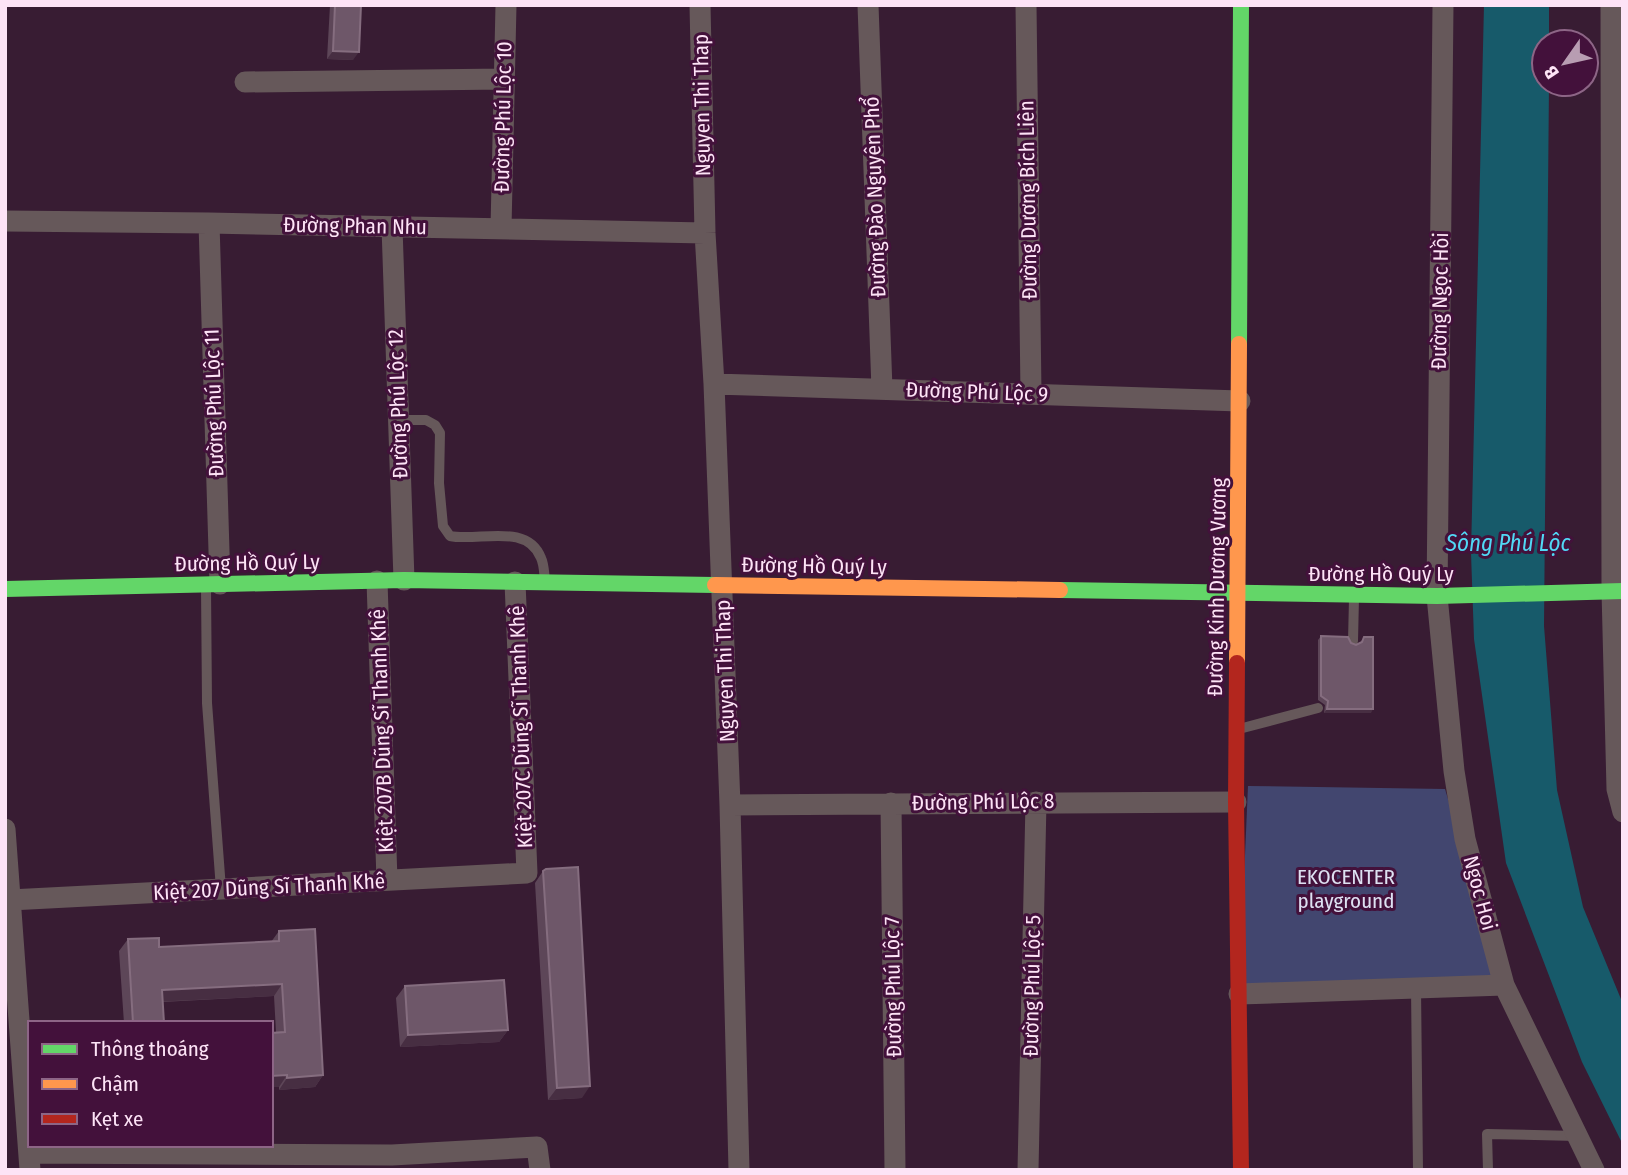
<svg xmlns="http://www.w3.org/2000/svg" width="1628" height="1175" font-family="'Fira Sans Condensed',sans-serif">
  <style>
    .green { fill: #42466f }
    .water { fill: #175a6a }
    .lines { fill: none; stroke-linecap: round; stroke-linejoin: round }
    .lane { stroke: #66585a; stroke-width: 10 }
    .street { stroke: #66585a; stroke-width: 21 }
    .fast { stroke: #63d668; stroke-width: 16 }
    .slow { stroke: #ff974d; stroke-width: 16 }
    .jam { stroke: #b3261e; stroke-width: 16 }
    .wall { fill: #5d4658 }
    .shaded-wall { fill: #472e42 }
    .building { fill: #6e5769; stroke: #856d7f; stroke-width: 2 }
    .labels { text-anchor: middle; stroke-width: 6; stroke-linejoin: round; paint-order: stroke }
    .street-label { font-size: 21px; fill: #fde3f6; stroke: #43113b }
    .park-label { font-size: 21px; fill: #dde1f2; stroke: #43113b }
    .water-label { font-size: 23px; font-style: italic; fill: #51d8f5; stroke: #43113b }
  </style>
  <rect width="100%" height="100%" fill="#381c33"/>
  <path class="green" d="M 1248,786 L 1445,789 L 1504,985 L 1239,994 Z"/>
  <path class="water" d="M 1484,5 L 1549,5 L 1549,42 L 1544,42 L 1544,84 L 1549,84 L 1544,626 L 1557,790 L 1583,907 L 1623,1004 L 1623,1145 L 1582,1062 L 1506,863 L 1474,639 L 1471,553 Z"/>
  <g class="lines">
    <path class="lane" d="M 399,420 L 426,420 L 435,425 L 440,433 L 439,483 L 443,526 L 450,536 C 478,542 527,522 541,558 C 544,564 544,573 545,580
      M 206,587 L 207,703 L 221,889
      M 1353,641 L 1354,598
      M 1239,729 L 1318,708
      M 1416,988 L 1418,1170
      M 1488,1170 L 1487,1134 L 1577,1136"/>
    <path class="street" d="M 700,5 L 705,233 L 714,384 L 730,805 L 739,1170
      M 868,5 L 882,389
      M 1026,5 L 1031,394
      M 1443,5 L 1437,596 L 1454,771 L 1465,839 L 1504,985 L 1594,1170
      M 1611,5 L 1612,591 L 1617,789 L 1623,812
      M 245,82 L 504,79
      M 5,221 L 209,223 L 705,233
      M 209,223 L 220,584
      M 392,227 L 404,580
      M 501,228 L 506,5
      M 714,384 L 1240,401
      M 377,581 L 387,880
      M 891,803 L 895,1170
      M 730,805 L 1236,802
      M 5,829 L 30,1170
      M 10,900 L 527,873 L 515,582
      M 1239,994 L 1504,985
      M 29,1153 L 392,1155 L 537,1147 L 540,1170
      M 1028,1170 L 1036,802"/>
    <path class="fast" d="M 1239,344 L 1241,5
      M 5,589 L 404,580 L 715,585
      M 1060,590 L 1437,596 L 1623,591"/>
    <path class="slow" d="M 715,585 L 1060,590
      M 1237,663 L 1239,344"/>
    <path class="jam" d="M 1237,663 L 1236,802 L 1241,1170"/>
  </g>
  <path class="wall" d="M 330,5 L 361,5 L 353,60 L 327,59 Z
    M 1321,636 L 1356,645 L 1360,643 L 1364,637 L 1371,713 L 1324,713 L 1325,705 L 1318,700 L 1318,640 Z
    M 543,871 L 582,1098 L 548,1100 L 535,883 Z
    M 279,931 L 323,1075 L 315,1087 L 279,1090 L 279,1087 L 271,1087 L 271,1033 L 276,1032 L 274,996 L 162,1002 L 164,1023 L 124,1023 L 119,951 L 128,939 L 159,947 L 271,942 Z
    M 405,986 L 508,1030 L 499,1042 L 400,1047 L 396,998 Z"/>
  <path class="shaded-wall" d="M 333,51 L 359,52 L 353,60 L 327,59 Z
    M 1327,709 L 1373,709 L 1371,713 L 1324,713 Z
    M 282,984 L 274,996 L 153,1002 L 162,990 Z
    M 508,1030 L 499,1042 L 400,1047 L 408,1035 Z
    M 287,1075 L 279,1087 L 271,1087 L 271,1076 Z
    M 323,1075 L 315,1087 L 279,1090 L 287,1078 Z
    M 590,1086 L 582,1098 L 548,1100 L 557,1088 Z"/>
  <path class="building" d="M 335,5 L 361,5 L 359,52 L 333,51 Z
    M 1321,636 L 1348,637 L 1351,643 L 1356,645 L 1362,642 L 1364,637 L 1373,637 L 1373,709 L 1327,709 L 1328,701 L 1321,696 Z
    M 578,867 L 590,1086 L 557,1088 L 543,871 L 546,869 Z
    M 315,929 L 323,1075 L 287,1078 L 287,1075 L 271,1076 L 271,1033 L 285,1032 L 282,984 L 162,990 L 164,1023 L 133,1023 L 128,939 L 159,938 L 159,947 L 279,941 L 279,931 Z
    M 504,980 L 508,1030 L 408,1035 L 405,986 Z"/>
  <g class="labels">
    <g class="street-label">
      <text transform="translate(702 105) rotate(-91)" y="7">Nguyen Thi Thap</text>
      <text transform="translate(503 117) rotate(-89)" y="7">Đường Phú Lộc 10</text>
      <text transform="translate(875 197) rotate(-92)" y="7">Đường Đào Nguyên Phổ</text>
      <text transform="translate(1028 200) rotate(-91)" y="7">Đường Dương Bích Liên</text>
      <text transform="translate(355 226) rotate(1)" y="7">Đường Phan Nhu</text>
      <text transform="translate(1440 301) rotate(-89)" y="7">Đường Ngọc Hồi</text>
      <text transform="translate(977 392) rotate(2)" y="7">Đường Phú Lộc 9</text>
      <text transform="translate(214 403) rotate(-92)" y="7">Đường Phú Lộc 11</text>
      <text transform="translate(398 404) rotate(-92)" y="7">Đường Phú Lộc 12</text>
      <text transform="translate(247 563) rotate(-1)" y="7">Đường Hồ Quý Ly</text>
      <text transform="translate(814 566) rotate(1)" y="7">Đường Hồ Quý Ly</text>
      <text x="1381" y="581">Đường Hồ Quý Ly</text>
      <text transform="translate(1217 587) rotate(-89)" y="7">Đường Kinh Dương Vương</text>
      <text transform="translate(725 671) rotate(-92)" y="7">Nguyen Thi Thap</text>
      <text transform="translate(521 727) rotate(-92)" y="7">Kiệt 207C Dũng Sĩ Thanh Khê</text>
      <text transform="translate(382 731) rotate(-92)" y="7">Kiệt 207B Dũng Sĩ Thanh Khê</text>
      <text transform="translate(983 802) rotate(-1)" y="7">Đường Phú Lộc 8</text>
      <text transform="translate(269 887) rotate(-3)" y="7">Kiệt 207 Dũng Sĩ Thanh Khê</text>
      <text transform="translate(1480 893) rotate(75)" y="7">Ngoc Hoi</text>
      <text transform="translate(1032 986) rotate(-89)" y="7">Đường Phú Lộc 5</text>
      <text transform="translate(893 987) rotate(-91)" y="7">Đường Phú Lộc 7</text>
    </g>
    <g class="park-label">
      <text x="1346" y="884">EKOCENTER<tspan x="1346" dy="24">playground</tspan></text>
    </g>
    <g class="water-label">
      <text x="1508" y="551">Sông Phú Lộc</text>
    </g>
  </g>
  <rect width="1628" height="1175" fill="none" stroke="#fde3f6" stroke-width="14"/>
  <rect x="28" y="1021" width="245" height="126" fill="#43113b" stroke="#8d6586" stroke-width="2"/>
  <rect x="42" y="1044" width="35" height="10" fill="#63d668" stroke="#8d6586" stroke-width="2"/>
  <text x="91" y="1056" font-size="21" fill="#fde3f6">Thông thoáng</text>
  <rect x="42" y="1079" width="35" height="10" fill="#ff974d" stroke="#8d6586" stroke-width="2"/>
  <text x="91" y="1091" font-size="21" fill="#fde3f6">Chậm</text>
  <rect x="42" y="1114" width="35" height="10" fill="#b3261e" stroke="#8d6586" stroke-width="2"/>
  <text x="91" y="1126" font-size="21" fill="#fde3f6">Kẹt xe</text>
  <g transform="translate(1565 63) rotate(236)"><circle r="33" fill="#43113b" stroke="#8d6586" stroke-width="2"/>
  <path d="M0-5L12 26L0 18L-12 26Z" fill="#b89db2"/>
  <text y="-10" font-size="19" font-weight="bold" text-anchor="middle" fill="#fde3f6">B</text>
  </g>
</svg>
